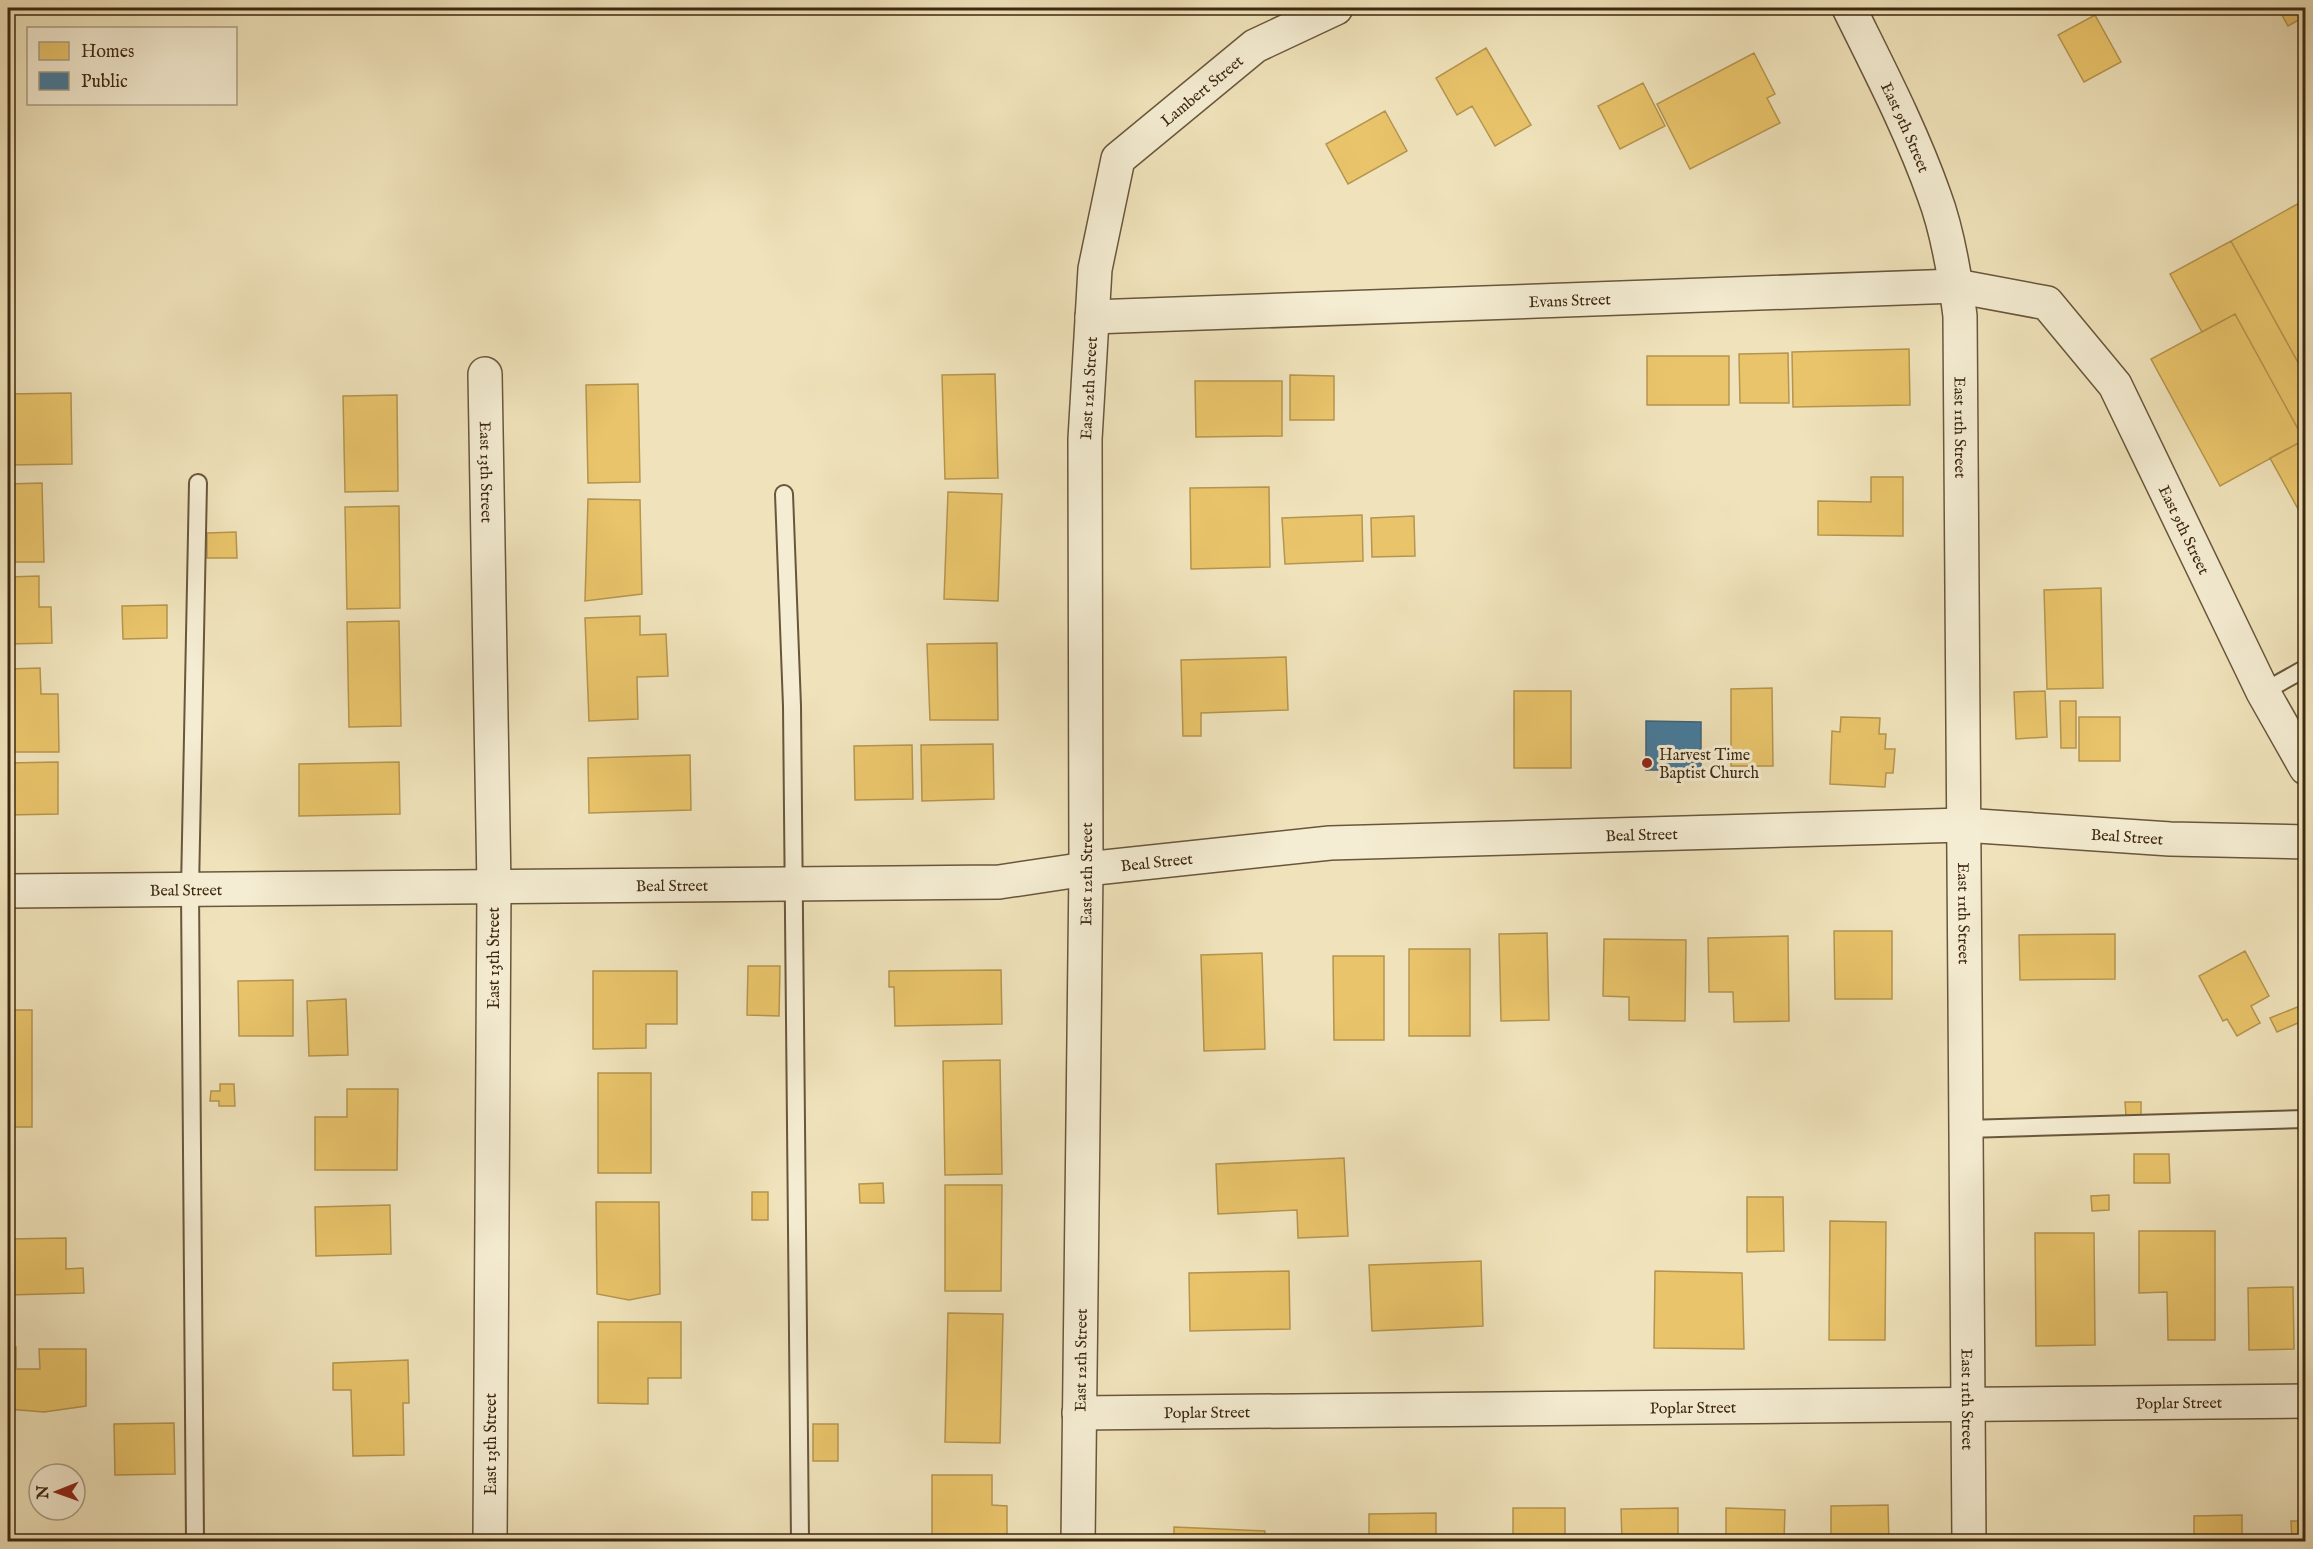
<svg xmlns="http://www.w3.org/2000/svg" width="2313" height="1549" font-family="'IM FELL English',serif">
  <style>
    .homes { fill: #e9c46a; stroke: #b5954f; stroke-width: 1.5 }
    .public { fill: #457b9d; stroke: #426273; stroke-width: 1.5 }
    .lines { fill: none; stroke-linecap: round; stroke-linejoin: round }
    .service-casing { stroke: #69573b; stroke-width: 20 }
    .minor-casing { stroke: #69573b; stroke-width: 36 }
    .service { stroke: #f5edd3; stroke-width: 16 }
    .minor { stroke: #f5edd3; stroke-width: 33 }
    .poi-dot { fill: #8f2418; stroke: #f5edd3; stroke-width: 2 }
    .labels { text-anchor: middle; stroke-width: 6; stroke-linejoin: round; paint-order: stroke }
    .street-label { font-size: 16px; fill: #3c2810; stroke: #f5edd3 }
    .poi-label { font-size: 16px; fill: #3c2810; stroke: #f5edd3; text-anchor: start }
  </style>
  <rect width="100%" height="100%" fill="#f0e3bb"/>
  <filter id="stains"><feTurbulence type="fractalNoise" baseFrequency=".00333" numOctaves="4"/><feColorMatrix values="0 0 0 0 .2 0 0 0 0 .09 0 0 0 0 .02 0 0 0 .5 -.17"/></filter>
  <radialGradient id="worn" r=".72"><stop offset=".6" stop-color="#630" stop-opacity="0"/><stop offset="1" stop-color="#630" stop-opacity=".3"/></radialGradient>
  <path class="homes" d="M 2278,8 L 2306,8 L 2306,16 L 2288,26 Z
    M 2095,15 L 2121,62 L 2084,82 L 2058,35 Z
    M 1486,48 L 1531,125 L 1495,146 L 1472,106 L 1457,115 L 1436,78 Z
    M 1754,53 L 1775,94 L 1767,98 L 1780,123 L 1690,169 L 1657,104 Z
    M 1643,83 L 1665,126 L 1620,149 L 1598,106 Z
    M 1385,111 L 1407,151 L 1348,184 L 1326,144 Z
    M 2301,202 L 2306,211 L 2306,377 L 2231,241 Z
    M 2231,241 L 2306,377 L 2306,517 L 2303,518 L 2270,458 L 2304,440 L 2235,314 L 2202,332 L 2170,274 Z
    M 2235,314 L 2304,440 L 2220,486 L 2151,359 Z
    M 1909,349 L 1910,405 L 1793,407 L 1792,352 Z
    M 1788,353 L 1789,403 L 1740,403 L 1739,354 Z
    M 1647,356 L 1729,356 L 1729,405 L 1647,405 Z
    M 995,374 L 998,478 L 945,479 L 942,375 Z
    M 1290,375 L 1334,376 L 1334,420 L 1290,420 Z
    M 1195,381 L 1282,381 L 1282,436 L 1196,437 Z
    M 638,384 L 640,482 L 588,483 L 586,385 Z
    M 71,393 L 72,464 L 8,465 L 8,394 Z
    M 397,395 L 398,491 L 345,492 L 343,396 Z
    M 1871,477 L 1903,477 L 1903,536 L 1818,535 L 1818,501 L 1871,502 Z
    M 42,483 L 44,562 L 8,562 L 8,484 Z
    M 1269,487 L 1270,567 L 1191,569 L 1190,488 Z
    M 948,492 L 1002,494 L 998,601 L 944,599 Z
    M 588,499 L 640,500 L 642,594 L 585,601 Z
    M 399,506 L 400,608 L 347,609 L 345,507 Z
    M 1362,515 L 1363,561 L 1285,564 L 1282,518 Z
    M 1414,516 L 1415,556 L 1372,557 L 1371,518 Z
    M 236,532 L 237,558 L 207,558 L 207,533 Z
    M 39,576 L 39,607 L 51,607 L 52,643 L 8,644 L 8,577 Z
    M 2101,588 L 2103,688 L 2047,689 L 2044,590 Z
    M 167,605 L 167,638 L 123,639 L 122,606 Z
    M 640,616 L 640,635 L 666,634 L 668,676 L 637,677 L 638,719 L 589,721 L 585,618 Z
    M 399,621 L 401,726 L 349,727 L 347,622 Z
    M 997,643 L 998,720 L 930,720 L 927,644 Z
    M 1286,657 L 1288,710 L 1201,713 L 1201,736 L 1183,736 L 1181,660 Z
    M 40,668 L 41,694 L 58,694 L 59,752 L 8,752 L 8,669 Z
    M 1772,688 L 1773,766 L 1731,766 L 1731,689 Z
    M 1514,691 L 1571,691 L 1571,768 L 1514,768 Z
    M 2045,691 L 2047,737 L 2016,739 L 2014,692 Z
    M 2060,701 L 2076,701 L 2076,748 L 2061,748 Z
    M 1841,717 L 1880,718 L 1879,734 L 1886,734 L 1885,749 L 1895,749 L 1893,773 L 1886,773 L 1885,787 L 1830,784 L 1832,731 L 1840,732 Z
    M 2079,717 L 2120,717 L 2120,761 L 2079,761 Z
    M 993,744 L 994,799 L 922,801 L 921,745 Z
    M 912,745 L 913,799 L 855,800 L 854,746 Z
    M 690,755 L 691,810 L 589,813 L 588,758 Z
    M 58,762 L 58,814 L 8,815 L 8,763 Z
    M 399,762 L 400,814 L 299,816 L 299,764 Z
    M 1834,931 L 1892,931 L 1892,999 L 1835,999 Z
    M 1547,933 L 1549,1020 L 1501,1021 L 1499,934 Z
    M 2115,934 L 2115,979 L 2020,980 L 2019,935 Z
    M 1788,936 L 1789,1021 L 1734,1022 L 1733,992 L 1709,992 L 1708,938 Z
    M 1604,939 L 1686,940 L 1685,1021 L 1629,1020 L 1629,997 L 1603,996 Z
    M 1409,949 L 1470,949 L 1470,1036 L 1409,1036 Z
    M 2245,951 L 2269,996 L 2251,1006 L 2260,1023 L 2237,1036 L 2227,1019 L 2223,1021 L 2199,976 Z
    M 1262,953 L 1265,1049 L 1204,1051 L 1201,955 Z
    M 1333,956 L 1384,956 L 1384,1040 L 1334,1040 Z
    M 748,966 L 780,966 L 779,1016 L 747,1015 Z
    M 1001,970 L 1002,1024 L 895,1026 L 894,987 L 889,987 L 889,971 Z
    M 593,971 L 677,971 L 677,1024 L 646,1024 L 646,1048 L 593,1049 Z
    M 293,980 L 293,1036 L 239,1036 L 238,981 Z
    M 346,999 L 348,1055 L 309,1056 L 307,1001 Z
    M 2300,1006 L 2305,1020 L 2277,1032 L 2270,1018 Z
    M 8,1010 L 32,1010 L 32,1127 L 8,1127 Z
    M 1000,1060 L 1002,1174 L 945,1175 L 943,1061 Z
    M 598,1073 L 651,1073 L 651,1173 L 598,1173 Z
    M 220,1084 L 234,1084 L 235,1106 L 219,1106 L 219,1101 L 210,1101 L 211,1091 L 220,1091 Z
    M 347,1089 L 398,1089 L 397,1170 L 315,1170 L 315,1117 L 347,1117 Z
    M 2125,1102 L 2141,1102 L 2141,1115 L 2126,1116 Z
    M 2134,1154 L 2169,1154 L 2170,1183 L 2134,1183 Z
    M 1344,1158 L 1348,1236 L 1298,1238 L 1297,1210 L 1218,1214 L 1216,1164 Z
    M 883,1183 L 884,1203 L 860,1203 L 859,1184 Z
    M 945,1185 L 1002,1185 L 1001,1291 L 945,1291 Z
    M 752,1192 L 768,1192 L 768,1220 L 752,1220 Z
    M 2109,1195 L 2109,1210 L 2092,1211 L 2091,1196 Z
    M 1747,1197 L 1783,1197 L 1784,1251 L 1747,1252 Z
    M 596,1202 L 659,1202 L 660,1294 L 629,1300 L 597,1294 Z
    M 390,1205 L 391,1254 L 316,1256 L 315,1207 Z
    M 1830,1221 L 1886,1222 L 1885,1340 L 1829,1340 Z
    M 2139,1231 L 2215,1231 L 2215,1340 L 2168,1340 L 2167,1292 L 2139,1293 Z
    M 2035,1233 L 2094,1233 L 2095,1345 L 2036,1346 Z
    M 66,1238 L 66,1269 L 83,1268 L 84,1293 L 8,1295 L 8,1239 Z
    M 1481,1261 L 1483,1326 L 1372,1331 L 1369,1265 Z
    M 1289,1271 L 1290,1329 L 1190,1331 L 1189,1273 Z
    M 1655,1271 L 1742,1273 L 1744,1349 L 1654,1348 Z
    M 2293,1287 L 2294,1349 L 2249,1350 L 2248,1288 Z
    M 948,1313 L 1003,1314 L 1000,1443 L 945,1442 Z
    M 598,1322 L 681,1322 L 681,1378 L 648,1378 L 648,1404 L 598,1403 Z
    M 8,1347 L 16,1347 L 16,1369 L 40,1369 L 39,1349 L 86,1349 L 86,1406 L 44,1412 L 8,1409 Z
    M 408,1360 L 409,1403 L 403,1403 L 404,1455 L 353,1456 L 351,1390 L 333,1390 L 333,1363 Z
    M 174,1423 L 175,1474 L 115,1475 L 114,1424 Z
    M 813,1424 L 838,1424 L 838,1461 L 813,1461 Z
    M 932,1475 L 992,1475 L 992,1505 L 1007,1506 L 1007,1541 L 932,1542 Z
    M 1888,1505 L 1889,1542 L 1831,1542 L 1831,1506 Z
    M 1513,1508 L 1565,1508 L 1565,1542 L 1513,1542 Z
    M 1678,1508 L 1678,1542 L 1622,1542 L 1621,1509 Z
    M 1726,1508 L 1785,1510 L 1784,1542 L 1726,1542 Z
    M 1436,1513 L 1436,1542 L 1369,1542 L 1369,1514 Z
    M 2242,1515 L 2242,1542 L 2194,1542 L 2194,1516 Z
    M 2291,1521 L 2306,1521 L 2306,1542 L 2292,1542 Z
    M 1174,1527 L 1265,1531 L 1264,1542 L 1174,1542 Z"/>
  <path class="public" d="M 1646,721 L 1701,722 L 1701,770 L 1646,770 Z"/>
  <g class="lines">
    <defs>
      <path id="service" d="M 784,494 L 792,706 L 800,1542
        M 2263,692 L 2306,668
        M 1966,1129 L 2306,1119
        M 195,1542 L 190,889 L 198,483"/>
      <g id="minor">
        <path id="s1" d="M 1849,8 C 1879,69 1911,130 1934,195 C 1948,232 1955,276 1960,316 L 1969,1542"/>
        <path id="s2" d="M 1092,317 L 1956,286 L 2047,303 L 2115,385 L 2263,692 L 2306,768"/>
        <path id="s3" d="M 485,374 L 494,887 L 490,1542"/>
        <path id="s4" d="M 8,891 L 999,882 L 1086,869 L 1330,843 L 1963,825 L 2170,839 L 2306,842"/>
        <path id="s5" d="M 1079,1413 L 2306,1401"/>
        <path id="s6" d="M 1078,1542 L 1086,869 L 1085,439 L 1095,269 L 1118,159 L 1255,46 L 1336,8"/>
      </g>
    </defs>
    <use href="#service" class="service-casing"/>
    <use href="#minor" class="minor-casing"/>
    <use href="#service" class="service"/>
    <use href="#minor" class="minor"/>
  </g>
  <circle class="poi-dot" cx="1647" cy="763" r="6"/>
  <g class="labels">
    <g class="street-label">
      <text dy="6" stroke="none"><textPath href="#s6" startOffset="1494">Lambert Street</textPath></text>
      <text dy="6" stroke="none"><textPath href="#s1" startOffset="132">East 9th Street</textPath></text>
      <text dy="6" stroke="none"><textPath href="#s2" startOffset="478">Evans Street</textPath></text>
      <text dy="6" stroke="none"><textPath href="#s6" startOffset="1154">East 12th Street</textPath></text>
      <text dy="6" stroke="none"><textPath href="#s1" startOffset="441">East 11th Street</textPath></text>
      <text dy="6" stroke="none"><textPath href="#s3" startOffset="98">East 13th Street</textPath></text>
      <text dy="6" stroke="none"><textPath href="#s2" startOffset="1224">East 9th Street</textPath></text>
      <text dy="6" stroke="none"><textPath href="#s4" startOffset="1636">Beal Street</textPath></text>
      <text dy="6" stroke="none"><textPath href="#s4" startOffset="2122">Beal Street</textPath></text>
      <text dy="6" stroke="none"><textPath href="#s4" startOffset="1150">Beal Street</textPath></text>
      <text dy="6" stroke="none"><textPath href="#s6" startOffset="668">East 12th Street</textPath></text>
      <text dy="6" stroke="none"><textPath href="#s4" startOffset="664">Beal Street</textPath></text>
      <text dy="6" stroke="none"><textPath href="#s4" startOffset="178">Beal Street</textPath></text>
      <text dy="6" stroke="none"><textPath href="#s1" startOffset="927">East 11th Street</textPath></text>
      <text transform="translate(493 958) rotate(-90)" y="6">East 13th Street</text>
      <text dy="6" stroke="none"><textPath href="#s6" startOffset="182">East 12th Street</textPath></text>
      <text dy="6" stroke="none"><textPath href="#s1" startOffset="1413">East 11th Street</textPath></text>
      <text dy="6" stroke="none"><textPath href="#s5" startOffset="1100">Poplar Street</textPath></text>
      <text dy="6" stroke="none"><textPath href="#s5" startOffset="614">Poplar Street</textPath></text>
      <text dy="6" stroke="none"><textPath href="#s5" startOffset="128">Poplar Street</textPath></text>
      <text transform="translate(490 1444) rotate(-90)" y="6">East 13th Street</text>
    </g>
    <g class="poi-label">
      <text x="1659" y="760">Harvest Time<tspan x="1659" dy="18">Baptist Church</tspan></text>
    </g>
  </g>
  <rect width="2313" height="1549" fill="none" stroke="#f0e3bb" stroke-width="30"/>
  <rect x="9" y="9" width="2295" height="1531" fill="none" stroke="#3c2810" stroke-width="3"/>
  <rect x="15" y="15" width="2283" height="1519" fill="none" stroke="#3c2810" stroke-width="1.5"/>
  <rect x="27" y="27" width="210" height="78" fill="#f5edd3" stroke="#ab9e85" stroke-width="1.5"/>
  <rect x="39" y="42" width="30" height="18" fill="#e9c46a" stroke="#ab9e85" stroke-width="1.5"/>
  <text x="81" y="57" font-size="18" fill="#3c2810">Homes</text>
  <rect x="39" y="72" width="30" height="18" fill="#457b9d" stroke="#ab9e85" stroke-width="1.5"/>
  <text x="81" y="87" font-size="18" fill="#3c2810">Public</text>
  <g transform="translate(57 1492) rotate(269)"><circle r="28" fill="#f5edd3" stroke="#ab9e85" stroke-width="1.5"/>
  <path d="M0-4.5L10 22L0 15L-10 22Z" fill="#8f2418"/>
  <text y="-9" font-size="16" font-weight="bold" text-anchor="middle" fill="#3c2810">N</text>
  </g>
  <rect width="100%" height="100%" filter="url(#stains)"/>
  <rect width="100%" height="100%" fill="url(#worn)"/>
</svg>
